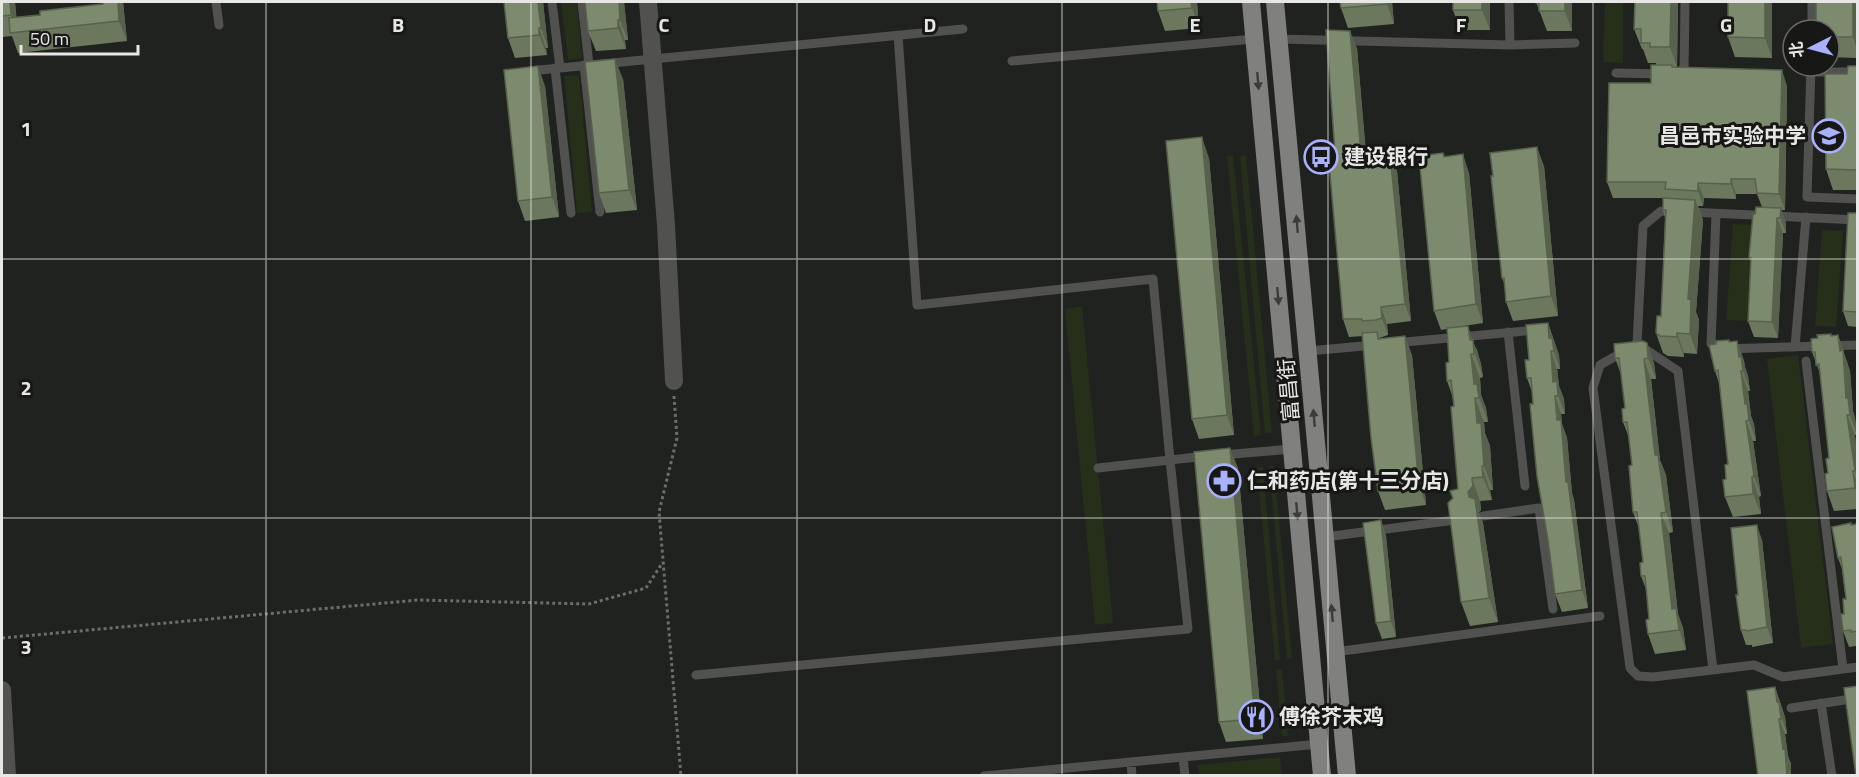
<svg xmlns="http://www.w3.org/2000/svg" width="1859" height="777" font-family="'Titillium Web','Noto Sans SC',sans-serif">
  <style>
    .green { fill: #252f1a }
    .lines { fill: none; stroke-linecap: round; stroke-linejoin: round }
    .path { stroke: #6c6e6b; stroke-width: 3; stroke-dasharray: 3 3; stroke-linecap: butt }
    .service { stroke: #515150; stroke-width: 9 }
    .minor { stroke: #515150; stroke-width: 18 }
    .tertiary { stroke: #515150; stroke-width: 18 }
    .primary { stroke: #80817f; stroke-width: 18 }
    .wall { fill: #6b785e }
    .shaded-wall { fill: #57614c }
    .building { fill: #7c8b6d; stroke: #57614c; stroke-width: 1.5 }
    .oneway { fill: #3c3d3b }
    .grid { fill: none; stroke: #e7e8e6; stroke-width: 1.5; stroke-opacity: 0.55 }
    .labels { text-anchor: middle; stroke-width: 6; stroke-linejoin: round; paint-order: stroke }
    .poi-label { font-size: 21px; font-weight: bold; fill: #e7e8e6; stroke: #171816; text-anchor: start }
    .street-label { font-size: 21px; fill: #e7e8e6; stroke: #171816 }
    .grid-label { font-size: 20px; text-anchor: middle; font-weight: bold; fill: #e7e8e6; stroke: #171816; stroke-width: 6; stroke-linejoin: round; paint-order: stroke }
  </style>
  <rect width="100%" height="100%" fill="#20221f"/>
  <path class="green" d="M 561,2 L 577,2 L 582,58 L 568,60 Z
    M 1605,2 L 1623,2 L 1623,63 L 1603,62 Z
    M 579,75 L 592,212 L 577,213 L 564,76 Z
    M 1233,155 L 1261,435 L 1254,436 L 1227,156 Z
    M 1246,155 L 1272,433 L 1265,433 L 1240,156 Z
    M 1733,224 L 1754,225 L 1747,321 L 1726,320 Z
    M 1822,230 L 1843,231 L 1836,327 L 1815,326 Z
    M 1082,306 L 1113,623 L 1095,625 L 1065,309 Z
    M 1798,355 L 1833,644 L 1801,648 L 1767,359 Z
    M 1269,466 L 1274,466 L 1292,658 L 1287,659 Z
    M 1257,467 L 1263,467 L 1280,660 L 1275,661 Z
    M 1282,669 L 1288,736 L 1282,736 L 1276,670 Z
    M 1280,757 L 1282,775 L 1199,775 L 1198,765 Z"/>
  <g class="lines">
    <path class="path" d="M 674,396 L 677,438 L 659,512 L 681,776
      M 2,638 L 418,600 L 589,604 L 646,588 L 663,562"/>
    <path class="service" d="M 216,2 L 219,25
      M 552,2 L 560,68
      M 582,2 L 589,65
      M 1509,2 L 1510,45
      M 1812,30 L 1812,2
      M 1280,39 L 1510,45 L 1575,43
      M 1012,61 L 1254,39
      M 584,65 L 600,212
      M 1811,66 L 1807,197 L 1858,199
      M 555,68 L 571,213
      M 529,71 L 963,29
      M 1811,72 L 1858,72
      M 1616,73 L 1663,74
      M 1684,74 L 1685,2
      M 1675,212 L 1661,211 L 1643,226 L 1637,344 L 1600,365 L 1593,388 L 1630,668 L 1638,676 L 1653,677 L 1754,665 L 1783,677 L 1858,667
      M 1689,212 L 1858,220
      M 1716,214 L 1711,344 L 1723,349 L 1858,345
      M 1508,332 L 1525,486
      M 1394,343 L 1536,330
      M 1642,347 L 1678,371 L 1713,670
      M 1795,347 L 1806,217
      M 1308,351 L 1375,345
      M 1806,361 L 1843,669
      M 1222,455 L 1292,449
      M 1098,468 L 1206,456
      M 1483,516 L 1539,508 L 1553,609
      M 1325,537 L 1455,520
      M 1335,652 L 1600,616
      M 696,675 L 1188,629 L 1170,460 L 1153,279 L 917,305 L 898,35
      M 1821,703 L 1832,776
      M 1791,708 L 1858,698
      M 1183,757 L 1185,776
      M 1131,762 L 1132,776
      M 984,776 L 1319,744"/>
    <path class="minor" d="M 648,2 L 666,225 L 674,381"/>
    <path class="tertiary" d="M 2,690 L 7,776"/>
    <path class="primary" d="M 1251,2 L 1322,776
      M 1275,2 L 1347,776"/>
  </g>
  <path class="wall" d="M 2,2 L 15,2 L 16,17 L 40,15 L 103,4 L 103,2 L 123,2 L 127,41 L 18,53 L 12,36 L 2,37 Z
    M 504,2 L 543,2 L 548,48 L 546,48 L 547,55 L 515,58 L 508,38 Z
    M 585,2 L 624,2 L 628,40 L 625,40 L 626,49 L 596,51 L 588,31 Z
    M 1157,2 L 1197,2 L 1199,28 L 1165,31 L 1158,11 Z
    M 1392,2 L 1394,24 L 1348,28 L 1341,8 Z
    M 1490,2 L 1490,30 L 1460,30 L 1453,10 Z
    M 1536,2 L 1572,2 L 1572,31 L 1547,31 Z
    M 1635,2 L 1678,2 L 1677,67 L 1673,67 L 1787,86 L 1785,210 L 1781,210 L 1786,223 L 1786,233 L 1783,233 L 1778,338 L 1754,337 L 1748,321 L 1751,263 L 1749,257 L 1755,214 L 1762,207 L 1757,194 L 1736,194 L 1736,199 L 1704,198 L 1703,206 L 1698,206 L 1703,220 L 1696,312 L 1699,320 L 1697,354 L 1684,353 L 1684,357 L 1668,356 L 1663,353 L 1656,333 L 1661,316 L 1665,218 L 1663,210 L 1669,198 L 1613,198 L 1607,182 L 1651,83 L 1656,65 L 1656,63 L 1648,63 L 1643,49 L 1642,49 L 1634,29 Z
    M 1772,2 L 1772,58 L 1735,57 L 1728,37 Z
    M 1857,2 L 1857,58 L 1829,57 L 1829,30 Z
    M 1357,48 L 1366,153 L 1397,171 L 1411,321 L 1387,324 L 1388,335 L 1379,338 L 1412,355 L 1426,505 L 1385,510 L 1378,491 L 1363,336 L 1349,337 L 1343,319 L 1335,152 Z
    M 1857,66 L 1857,190 L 1833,190 L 1826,169 L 1847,74 Z
    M 623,79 L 637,210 L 606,213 L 599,193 Z
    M 545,86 L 559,217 L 525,221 L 518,201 Z
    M 1443,153 L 1445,157 L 1469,173 L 1483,323 L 1464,326 L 1477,350 L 1481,364 L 1483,377 L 1480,378 L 1481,395 L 1486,408 L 1488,422 L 1484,422 L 1485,433 L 1490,446 L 1493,490 L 1490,490 L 1492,500 L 1480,501 L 1481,510 L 1479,512 L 1483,523 L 1498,622 L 1470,626 L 1461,602 L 1453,498 L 1458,489 L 1454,406 L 1452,395 L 1447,381 L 1449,362 L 1447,329 L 1441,330 L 1434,311 Z
    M 1209,158 L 1234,435 L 1199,439 L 1192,419 Z
    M 1544,166 L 1558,316 L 1513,321 L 1506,302 L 1505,285 L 1502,278 Z
    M 1857,210 L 1857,327 L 1848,326 L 1843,311 Z
    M 1548,323 L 1559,355 L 1560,369 L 1557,369 L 1559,386 L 1564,399 L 1565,414 L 1561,414 L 1562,424 L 1567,438 L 1572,493 L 1574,500 L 1588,608 L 1562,612 L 1555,594 L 1532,392 L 1527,378 L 1529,360 Z
    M 1831,334 L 1831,336 L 1838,335 L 1850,371 L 1853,411 L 1855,418 L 1857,435 L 1855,435 L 1857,456 L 1857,509 L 1834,511 L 1827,491 L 1829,458 L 1821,376 L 1812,352 L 1818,338 Z
    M 1729,340 L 1730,342 L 1737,341 L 1744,361 L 1745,367 L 1748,376 L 1750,391 L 1748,391 L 1751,416 L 1754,424 L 1756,441 L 1753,441 L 1761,496 L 1759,497 L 1761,514 L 1733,517 L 1725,497 L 1728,464 L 1719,383 L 1715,371 L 1716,344 Z
    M 1647,343 L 1654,363 L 1656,379 L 1651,379 L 1660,460 L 1666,475 L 1673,532 L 1669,533 L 1678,614 L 1683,628 L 1686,650 L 1655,654 L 1648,634 L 1649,619 L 1646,589 L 1641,576 L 1643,562 L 1639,528 L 1633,512 L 1632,465 L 1628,435 L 1623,422 L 1625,408 L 1621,374 L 1615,358 Z
    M 1238,468 L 1263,739 L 1226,742 L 1219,722 Z
    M 1381,520 L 1386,536 L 1396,637 L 1382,639 L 1376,623 Z
    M 1857,524 L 1857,647 L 1856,646 L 1849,647 L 1843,631 L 1846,599 L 1842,569 L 1838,558 L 1852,525 Z
    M 1762,540 L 1773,643 L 1752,647 L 1752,645 L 1746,645 L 1741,630 L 1738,595 Z
    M 1775,687 L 1785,717 L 1787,734 L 1785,734 L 1788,756 L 1791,764 L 1758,776 Z"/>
  <path class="shaded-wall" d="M 10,2 L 15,2 L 18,32 L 17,32 L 11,15 Z
    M 118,2 L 123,2 L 127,41 L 119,21 Z
    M 538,2 L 543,2 L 548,48 L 541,28 Z
    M 619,2 L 624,2 L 628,40 L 620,20 Z
    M 1191,2 L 1197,2 L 1199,28 L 1192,8 Z
    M 1387,2 L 1392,2 L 1394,24 L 1387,4 Z
    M 1482,2 L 1490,2 L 1490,30 L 1482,10 Z
    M 1565,2 L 1572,2 L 1572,31 L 1565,11 Z
    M 1671,2 L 1678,2 L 1677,67 L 1670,47 Z
    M 1765,2 L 1772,2 L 1772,58 L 1765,38 Z
    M 1853,2 L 1857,2 L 1857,50 L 1853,37 Z
    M 618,20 L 625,40 L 626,49 L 618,28 Z
    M 539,28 L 546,48 L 547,55 L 539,35 Z
    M 1350,31 L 1357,48 L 1367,170 L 1361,153 Z
    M 615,59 L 623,79 L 637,210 L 629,190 Z
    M 538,66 L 545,86 L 559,217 L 552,197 Z
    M 1782,70 L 1787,86 L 1785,210 L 1779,194 Z
    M 1202,137 L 1209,158 L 1234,435 L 1227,415 Z
    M 1537,147 L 1544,166 L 1558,316 L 1551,296 Z
    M 1390,154 L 1397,171 L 1411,321 L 1405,304 Z
    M 1463,154 L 1469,173 L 1483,323 L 1476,304 Z
    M 1731,179 L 1736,194 L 1736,199 L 1731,184 Z
    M 1698,183 L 1704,198 L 1703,206 L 1698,191 Z
    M 1695,200 L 1703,220 L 1696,312 L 1699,320 L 1697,354 L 1690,334 L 1688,299 Z
    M 1781,208 L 1786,223 L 1786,233 L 1780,218 Z
    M 1777,218 L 1783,233 L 1778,338 L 1772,322 Z
    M 1381,307 L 1387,324 L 1388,335 L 1382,318 Z
    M 1548,323 L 1559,355 L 1560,369 L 1549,338 Z
    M 1468,326 L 1481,364 L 1483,377 L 1470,340 Z
    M 1677,333 L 1684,353 L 1684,357 L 1677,337 Z
    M 1838,335 L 1850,371 L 1853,411 L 1855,418 L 1857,435 L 1850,415 L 1846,398 Z
    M 1405,336 L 1412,355 L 1426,505 L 1419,486 Z
    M 1737,341 L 1744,361 L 1745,367 L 1748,376 L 1750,391 L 1743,371 L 1739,357 Z
    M 1647,343 L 1654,363 L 1656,379 L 1648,358 Z
    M 1551,351 L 1557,369 L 1559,386 L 1564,399 L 1565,414 L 1553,382 Z
    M 1471,354 L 1480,378 L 1481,395 L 1486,408 L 1488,422 L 1474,384 Z
    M 1644,359 L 1651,379 L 1660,460 L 1666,475 L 1673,532 L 1666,512 L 1655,455 Z
    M 1741,371 L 1748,391 L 1751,416 L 1754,424 L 1756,441 L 1749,420 L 1745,404 Z
    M 1555,396 L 1561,414 L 1562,424 L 1567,438 L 1572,493 L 1574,500 L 1588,608 L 1582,590 L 1566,482 Z
    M 1475,398 L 1484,422 L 1485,433 L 1490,446 L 1493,490 L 1484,466 L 1477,423 Z
    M 1847,415 L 1855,435 L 1857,456 L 1857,477 L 1855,471 Z
    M 1746,421 L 1753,441 L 1761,496 L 1754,476 Z
    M 1230,448 L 1238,468 L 1263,739 L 1255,719 Z
    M 1482,466 L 1490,490 L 1492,500 L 1483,477 Z
    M 1853,471 L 1857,483 L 1857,495 L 1855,488 Z
    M 1752,477 L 1759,497 L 1761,514 L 1753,494 Z
    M 1472,478 L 1480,501 L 1481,510 L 1479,512 L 1483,523 L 1498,622 L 1489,598 L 1468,492 Z
    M 1661,513 L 1669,533 L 1678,614 L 1683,628 L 1686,650 L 1672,609 Z
    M 1381,520 L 1386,536 L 1396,637 L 1391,621 Z
    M 1757,525 L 1762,540 L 1773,643 L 1767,627 Z
    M 1775,687 L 1785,717 L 1787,734 L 1777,702 Z
    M 1779,719 L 1785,734 L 1788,756 L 1791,764 L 1791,776 L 1787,776 Z"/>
  <path class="building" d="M 2,2 L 10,2 L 11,15 L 2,16 Z
    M 103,2 L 118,2 L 119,21 L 10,33 L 9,18 L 40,15 L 40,11 L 103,4 Z
    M 504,2 L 538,2 L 541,28 L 539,28 L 539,35 L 508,38 Z
    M 585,2 L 619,2 L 620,20 L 618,20 L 618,28 L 588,31 Z
    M 1157,2 L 1191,2 L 1192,8 L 1158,11 Z
    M 1340,2 L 1387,2 L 1387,4 L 1341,8 Z
    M 1453,2 L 1482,2 L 1482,10 L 1453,10 Z
    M 1536,2 L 1565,2 L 1565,11 L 1539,11 L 1539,3 L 1536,3 Z
    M 1635,2 L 1671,2 L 1670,47 L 1650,47 L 1650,43 L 1641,43 L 1641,29 L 1634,29 Z
    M 1728,2 L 1765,2 L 1765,38 L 1728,37 Z
    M 1816,2 L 1853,2 L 1853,37 L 1829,37 L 1829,30 L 1816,30 Z
    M 1326,30 L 1350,31 L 1361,153 L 1371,152 L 1372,156 L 1390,154 L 1405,304 L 1381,307 L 1382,318 L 1376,320 L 1362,321 L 1362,319 L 1343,319 L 1328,152 L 1335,152 Z
    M 615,59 L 629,190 L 599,193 L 585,62 Z
    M 1651,65 L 1672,65 L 1672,67 L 1782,70 L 1779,194 L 1757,193 L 1755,179 L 1731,179 L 1731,184 L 1698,183 L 1698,191 L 1665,189 L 1666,182 L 1607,182 L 1609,83 L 1651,83 Z
    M 538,66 L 552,197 L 518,201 L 504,70 Z
    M 1848,66 L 1857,66 L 1857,170 L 1826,169 L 1825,74 L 1847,74 Z
    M 1202,137 L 1227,415 L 1192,419 L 1166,141 Z
    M 1537,147 L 1551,296 L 1506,302 L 1504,278 L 1502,278 L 1491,176 L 1493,176 L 1490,153 Z
    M 1443,153 L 1444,157 L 1463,154 L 1476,304 L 1434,311 L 1419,156 Z
    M 1663,198 L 1695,200 L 1688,299 L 1691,300 L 1690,334 L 1677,333 L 1677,337 L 1660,336 L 1656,333 L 1657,316 L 1661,316 L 1666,210 L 1663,210 Z
    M 1756,207 L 1781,208 L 1780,218 L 1777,218 L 1772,322 L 1748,321 L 1751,258 L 1749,257 L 1750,246 L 1753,214 L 1755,214 Z
    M 1857,210 L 1857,312 L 1843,311 L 1848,213 L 1857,213 Z
    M 1548,323 L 1549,338 L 1552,337 L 1554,351 L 1551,351 L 1553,382 L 1557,381 L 1558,396 L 1555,396 L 1557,420 L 1561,420 L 1566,482 L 1568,482 L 1582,590 L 1555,594 L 1548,540 L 1537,476 L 1530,404 L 1533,404 L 1531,378 L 1527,378 L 1525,360 L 1529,360 L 1526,325 Z
    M 1468,326 L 1470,340 L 1473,340 L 1474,354 L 1471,354 L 1474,384 L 1477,384 L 1479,398 L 1475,398 L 1477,423 L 1481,423 L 1484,466 L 1482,466 L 1483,477 L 1472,478 L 1473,486 L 1468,492 L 1469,497 L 1475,499 L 1489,598 L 1461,602 L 1448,503 L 1453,498 L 1450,491 L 1458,489 L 1451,407 L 1454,406 L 1451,380 L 1447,381 L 1446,363 L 1449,362 L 1447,328 Z
    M 1377,332 L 1378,339 L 1405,336 L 1419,486 L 1378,491 L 1371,438 L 1362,333 Z
    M 1831,334 L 1831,336 L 1838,335 L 1840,351 L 1843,350 L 1846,398 L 1848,398 L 1850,415 L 1847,415 L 1855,471 L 1853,471 L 1855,488 L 1827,491 L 1825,474 L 1828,473 L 1826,459 L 1829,458 L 1819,364 L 1816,365 L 1815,352 L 1812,352 L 1811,339 L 1818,338 L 1817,335 Z
    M 1729,340 L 1729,342 L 1737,341 L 1739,357 L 1741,356 L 1743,371 L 1741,371 L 1745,404 L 1747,404 L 1749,420 L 1746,421 L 1754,476 L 1752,477 L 1753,494 L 1725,497 L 1723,480 L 1726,479 L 1725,465 L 1728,464 L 1718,370 L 1715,371 L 1709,345 L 1716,344 L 1716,341 Z
    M 1643,341 L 1647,343 L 1648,358 L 1644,359 L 1655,455 L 1658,455 L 1666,512 L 1661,513 L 1672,609 L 1676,608 L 1679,630 L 1648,634 L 1646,620 L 1649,619 L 1645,576 L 1641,576 L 1640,563 L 1643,562 L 1637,512 L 1633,512 L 1629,466 L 1632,465 L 1627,422 L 1623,422 L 1622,409 L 1625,408 L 1619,358 L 1615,358 L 1614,344 Z
    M 1230,448 L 1255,719 L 1219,722 L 1194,452 Z
    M 1381,520 L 1391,621 L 1376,623 L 1363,523 Z
    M 1851,523 L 1851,525 L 1857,524 L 1857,631 L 1851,632 L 1851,630 L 1843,631 L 1841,614 L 1844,614 L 1843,599 L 1846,599 L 1841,557 L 1838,558 L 1832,527 Z
    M 1757,525 L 1767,627 L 1747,631 L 1746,630 L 1741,630 L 1736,595 L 1738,595 L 1731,528 Z
    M 1857,686 L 1857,776 L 1856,776 L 1844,688 Z
    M 1775,687 L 1777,702 L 1779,702 L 1781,719 L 1779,719 L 1783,749 L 1785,748 L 1787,776 L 1758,776 L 1747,691 Z"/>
  <defs><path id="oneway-solid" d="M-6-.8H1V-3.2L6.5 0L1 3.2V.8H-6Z" transform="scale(1.5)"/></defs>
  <g class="oneway">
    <use href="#oneway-solid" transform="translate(1258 81) rotate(85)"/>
    <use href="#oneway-solid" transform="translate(1297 224) rotate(-95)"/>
    <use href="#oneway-solid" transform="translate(1278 296) rotate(85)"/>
    <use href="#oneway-solid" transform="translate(1314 418) rotate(-95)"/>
    <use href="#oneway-solid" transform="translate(1297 511) rotate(85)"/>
    <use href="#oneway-solid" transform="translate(1332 613) rotate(-95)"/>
  </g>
  <path class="grid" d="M 266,2 L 266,776M 531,2 L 531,776M 797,2 L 797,776M 1062,2 L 1062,776M 1328,2 L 1328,776M 1593,2 L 1593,776M 2,259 L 1858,259M 2,518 L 1858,518"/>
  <defs>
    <symbol id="school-ring" viewBox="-11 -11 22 22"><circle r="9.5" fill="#171816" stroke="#a9b0fc" stroke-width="1.5"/><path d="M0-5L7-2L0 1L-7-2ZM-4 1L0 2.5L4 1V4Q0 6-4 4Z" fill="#a9b0fc"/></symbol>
    <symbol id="bus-ring" viewBox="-11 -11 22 22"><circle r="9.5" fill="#171816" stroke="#a9b0fc" stroke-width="1.5"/><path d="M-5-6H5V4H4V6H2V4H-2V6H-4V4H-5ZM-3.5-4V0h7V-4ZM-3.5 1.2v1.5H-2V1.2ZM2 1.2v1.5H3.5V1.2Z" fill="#a9b0fc"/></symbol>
    <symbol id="pharmacy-ring" viewBox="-11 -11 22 22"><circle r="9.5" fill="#171816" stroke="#a9b0fc" stroke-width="1.5"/><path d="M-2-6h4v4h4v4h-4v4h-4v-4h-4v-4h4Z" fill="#a9b0fc"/></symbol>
    <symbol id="restaurant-ring" viewBox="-11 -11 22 22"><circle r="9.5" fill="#171816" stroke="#a9b0fc" stroke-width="1.5"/><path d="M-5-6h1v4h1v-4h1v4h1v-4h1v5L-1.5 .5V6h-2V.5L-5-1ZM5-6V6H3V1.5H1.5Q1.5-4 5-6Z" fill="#a9b0fc"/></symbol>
  </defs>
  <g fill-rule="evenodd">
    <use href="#school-ring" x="1810" y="117" width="38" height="38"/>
    <use href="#bus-ring" x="1302" y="138" width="38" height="38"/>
    <use href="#pharmacy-ring" x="1205" y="462" width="38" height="38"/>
    <use href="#restaurant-ring" x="1237" y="698" width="38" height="38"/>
  </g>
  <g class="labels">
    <g class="poi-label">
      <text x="1806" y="143" text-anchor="end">昌邑市实验中学</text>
      <text x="1344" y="164">建设银行</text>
      <text x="1247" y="488">仁和药店(第十三分店)</text>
      <text x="1279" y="724">傅徐芥末鸡</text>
    </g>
    <g class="street-label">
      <text transform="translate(1289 390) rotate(-95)" y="7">富昌街</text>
    </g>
  </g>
  <g class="grid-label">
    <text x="398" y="32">B</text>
    <text x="664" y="32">C</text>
    <text x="930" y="32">D</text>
    <text x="1195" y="32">E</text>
    <text x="1461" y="32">F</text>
    <text x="1726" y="32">G</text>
    <text x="26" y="136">1</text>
    <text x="26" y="395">2</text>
    <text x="26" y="654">3</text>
  </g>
  <rect width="1859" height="777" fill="none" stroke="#e7e8e6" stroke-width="6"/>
  <g transform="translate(1811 48) rotate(264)"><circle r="28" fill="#171816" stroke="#6a6b69" stroke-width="1.5"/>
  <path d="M0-4.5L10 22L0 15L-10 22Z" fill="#a9b0fc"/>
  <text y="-9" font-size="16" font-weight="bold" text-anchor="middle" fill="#e7e8e6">北</text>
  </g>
  <path d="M21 45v9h117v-9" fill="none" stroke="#e7e8e6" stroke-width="3"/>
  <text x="30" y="45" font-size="18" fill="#e7e8e6" stroke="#171816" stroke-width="4.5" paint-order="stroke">50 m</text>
</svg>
